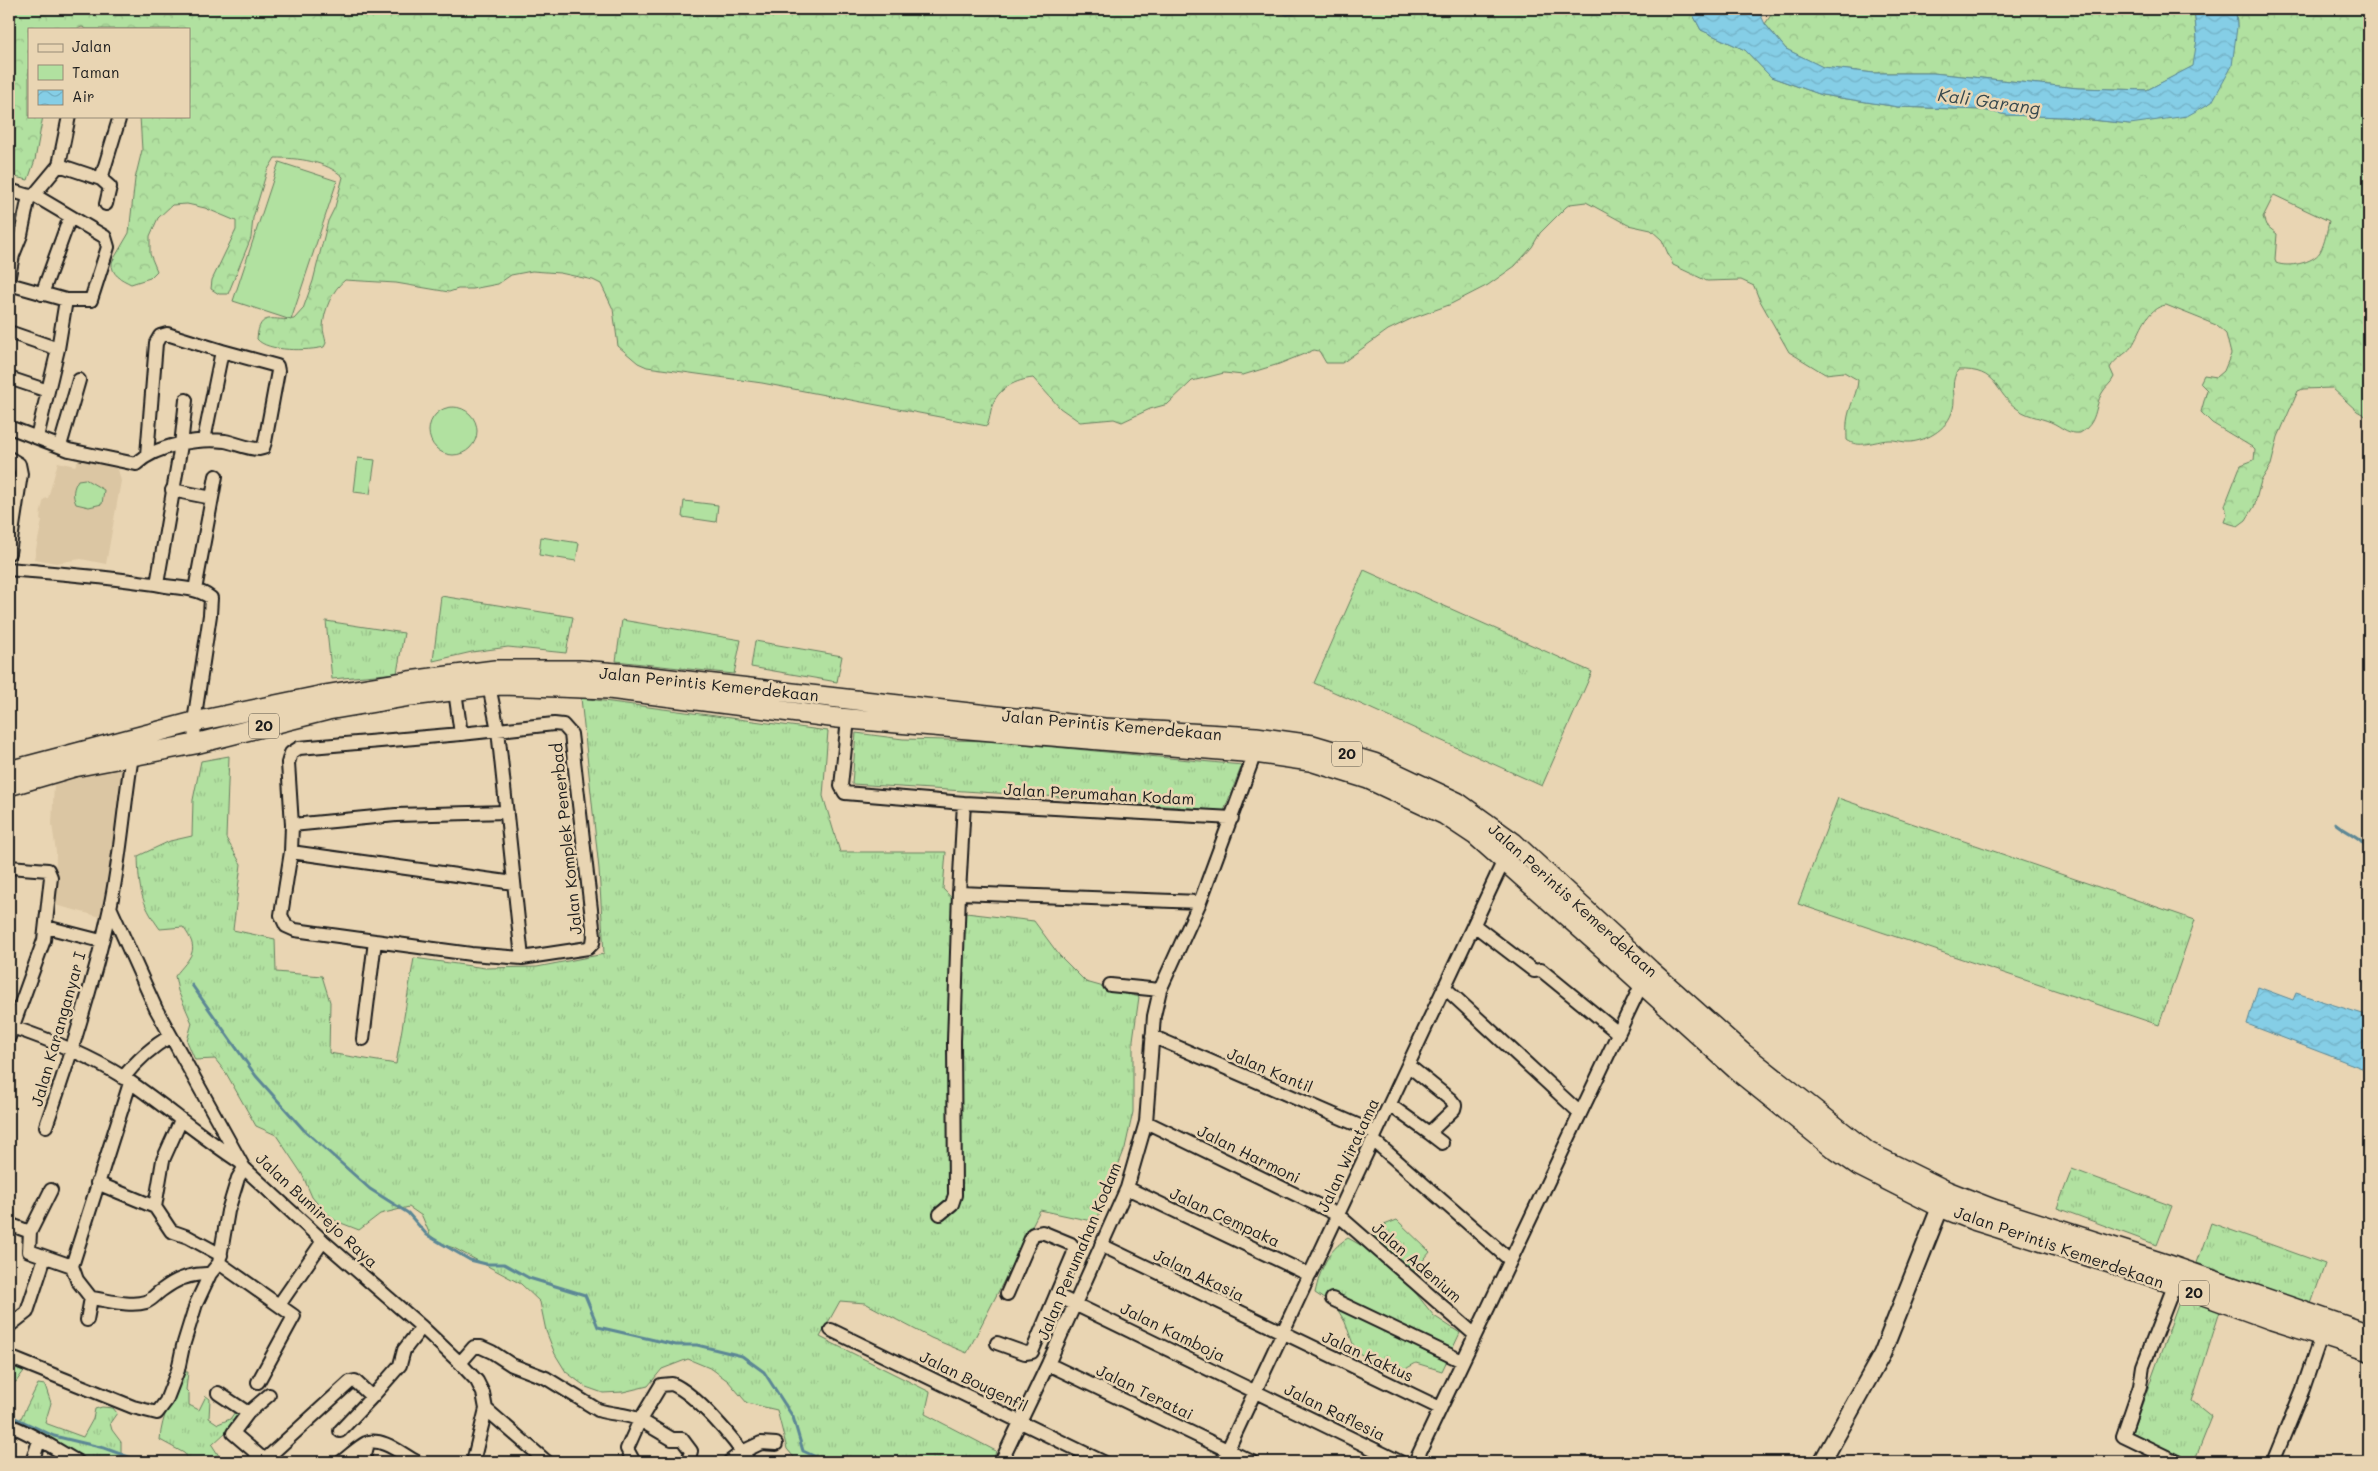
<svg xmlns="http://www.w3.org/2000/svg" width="2378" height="1471" font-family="Mali,sans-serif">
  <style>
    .built { fill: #dbc6a3 }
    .grass { fill: url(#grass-tufts); stroke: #667e5e }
    .forest { fill: url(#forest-crowns); stroke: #667e5e; fill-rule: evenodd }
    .green { fill: #b1e1a0; stroke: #667e5e }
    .water { fill: url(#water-waves); stroke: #5b8795 }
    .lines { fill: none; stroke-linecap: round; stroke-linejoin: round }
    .stream { stroke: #5b8795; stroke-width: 3 }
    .minor-casing { stroke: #1c1c1c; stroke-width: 16 }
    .major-casing { stroke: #1c1c1c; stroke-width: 20 }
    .highway-casing { stroke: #1c1c1c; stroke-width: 22 }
    .minor { stroke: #e9d5b3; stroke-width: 12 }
    .major { stroke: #e9d5b3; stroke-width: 16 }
    .highway { stroke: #e9d5b3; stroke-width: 19 }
    .labels { text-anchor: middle; stroke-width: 5; stroke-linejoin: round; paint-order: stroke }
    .shield { fill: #e9d5b3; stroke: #5a5449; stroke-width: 1 }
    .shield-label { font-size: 15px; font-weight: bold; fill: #1c1c1c }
    .street-label { font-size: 16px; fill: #1c1c1c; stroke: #e9d5b3 }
    .water-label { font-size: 18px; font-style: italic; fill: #36484e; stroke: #e9d5b3 }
  </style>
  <defs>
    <pattern id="grass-tufts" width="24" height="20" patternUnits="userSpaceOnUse" patternTransform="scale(1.25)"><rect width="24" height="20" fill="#b1e1a0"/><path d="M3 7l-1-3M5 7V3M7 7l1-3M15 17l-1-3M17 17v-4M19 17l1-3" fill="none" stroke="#98c089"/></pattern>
    <pattern id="forest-crowns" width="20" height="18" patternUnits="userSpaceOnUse" patternTransform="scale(1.25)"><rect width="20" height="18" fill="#b1e1a0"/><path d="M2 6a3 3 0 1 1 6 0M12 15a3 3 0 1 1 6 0" fill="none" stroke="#98c089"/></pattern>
    <pattern id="water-waves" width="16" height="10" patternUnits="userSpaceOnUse" patternTransform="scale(1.25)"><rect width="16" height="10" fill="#85cee6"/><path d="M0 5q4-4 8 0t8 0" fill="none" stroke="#72b0c5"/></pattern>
  </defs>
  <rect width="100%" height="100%" fill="#e9d5b3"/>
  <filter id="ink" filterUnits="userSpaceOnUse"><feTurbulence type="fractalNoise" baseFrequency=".02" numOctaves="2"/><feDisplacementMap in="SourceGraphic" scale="10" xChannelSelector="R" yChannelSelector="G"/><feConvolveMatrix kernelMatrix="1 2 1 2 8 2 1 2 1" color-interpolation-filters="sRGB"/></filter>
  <g filter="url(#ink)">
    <path class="built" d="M 79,458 L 118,469 L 121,481 L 106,564 L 81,559 L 56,563 L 34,559 L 42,521 L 40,520 L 41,510 L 44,499 L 48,498 L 58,462 L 75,466 Z
      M 115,767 L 127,768 L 101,917 L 55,905 L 56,852 L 52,824 L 54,784 Z"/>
    <path class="grass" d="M 1364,570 L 1592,672 L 1542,786 L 1314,683 Z
      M 441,596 L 573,617 L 566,653 L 508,647 L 472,652 L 433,661 Z
      M 622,620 L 741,640 L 734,674 L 616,661 Z
      M 326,621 L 404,633 L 397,673 L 332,679 Z
      M 755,641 L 842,656 L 837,682 L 751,667 Z
      M 581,698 L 828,731 L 823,796 L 840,852 L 946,852 L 943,889 L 966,913 L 1034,921 L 1059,955 L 1086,982 L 1139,997 L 1133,1040 L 1133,1112 L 1125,1148 L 1096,1222 L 1040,1210 L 967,1353 L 931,1338 L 865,1303 L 840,1301 L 820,1337 L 930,1392 L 925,1414 L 996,1451 L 993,1462 L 798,1462 L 787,1449 L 777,1410 L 747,1403 L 728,1381 L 712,1369 L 688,1359 L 662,1369 L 648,1386 L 623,1392 L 603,1393 L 586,1387 L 566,1372 L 555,1354 L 546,1331 L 540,1302 L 521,1284 L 454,1248 L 441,1244 L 430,1235 L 422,1216 L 409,1207 L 380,1214 L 359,1230 L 336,1221 L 321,1208 L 312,1197 L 302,1174 L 276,1135 L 256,1126 L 226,1073 L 215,1059 L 195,1060 L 187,1041 L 192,1023 L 178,991 L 175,976 C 191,956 201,951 183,927 L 160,929 C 140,902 139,888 138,856 L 170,841 L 192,836 L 193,800 L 201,761 L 229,756 L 226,838 L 241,864 L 233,930 L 275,939 L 276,972 L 322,976 L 330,1002 L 329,1053 L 396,1064 L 414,958 L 485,968 L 537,967 L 604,954 L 599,869 Z
      M 856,733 L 903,739 L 991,741 L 1242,765 L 1224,811 L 1060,797 L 852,784 Z
      M 1838,798 L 2195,920 L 2159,1025 L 1798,904 Z
      M 2072,1169 L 2172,1206 L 2157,1245 L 2057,1208 Z
      M 1397,1220 L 1430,1252 L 1406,1281 L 1434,1316 L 1460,1333 L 1442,1371 L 1416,1363 L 1400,1372 L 1356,1352 L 1345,1322 L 1336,1307 L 1315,1293 C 1320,1271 1327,1250 1348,1238 L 1364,1247 L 1384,1225 Z
      M 2211,1223 L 2325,1264 L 2311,1304 L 2197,1263 Z
      M 2182,1294 L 2221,1308 L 2192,1401 L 2212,1417 L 2194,1462 L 2189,1462 L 2131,1435 Z
      M 9,1363 L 24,1371 L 16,1382 L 12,1382 L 9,1386 Z
      M 181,1372 L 188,1372 L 186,1390 L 189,1393 L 189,1405 L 199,1410 L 206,1396 L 210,1399 L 209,1418 L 218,1424 L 230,1419 L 237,1409 L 254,1400 L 241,1424 L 226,1432 L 212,1445 L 219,1456 L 230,1462 L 187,1462 L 188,1458 L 184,1453 L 160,1440 C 161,1417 174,1394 181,1372 Z
      M 38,1384 L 45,1385 L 51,1403 L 45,1423 L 83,1437 L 93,1419 L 95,1409 L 102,1407 L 113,1408 L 117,1413 L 110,1423 L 112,1430 L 121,1442 L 121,1458 L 131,1462 L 92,1462 L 18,1424 Z"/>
    <path class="forest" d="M 9,9 L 1274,9 L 1287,15 L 1319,9 L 1690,9 L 1701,30 L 1745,50 L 1771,77 L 1822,95 L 1898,107 L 1983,110 L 2007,115 L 2063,117 L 2130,124 L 2237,27 L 2236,9 L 2369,9 L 2369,418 L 2357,411 L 2332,388 L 2303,389 L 2298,391 L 2278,437 L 2271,465 L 2261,481 L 2254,507 L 2246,520 L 2238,526 L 2224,522 L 2227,514 L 2225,505 L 2239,469 L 2241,465 L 2254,460 L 2255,450 L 2252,447 L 2212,423 L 2201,412 L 2207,390 L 2200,383 L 2204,375 L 2217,377 L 2224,371 L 2231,354 L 2226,334 L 2216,325 L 2166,305 C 2146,308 2141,332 2132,346 C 2126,355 2115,358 2110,368 L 2114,377 C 2111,384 2105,387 2102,393 C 2094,407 2098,423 2080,433 C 2069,434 2064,429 2055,424 C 2044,418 2029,417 2019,410 C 1993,393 2000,368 1958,370 C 1951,381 1954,389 1954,400 C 1954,424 1933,439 1911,442 C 1903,443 1896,439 1888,440 C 1875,441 1858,449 1847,440 C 1847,431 1846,424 1848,416 C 1851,402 1857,394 1858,380 L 1844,372 L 1825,374 L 1789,352 L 1759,299 L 1754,286 L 1741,280 L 1707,281 L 1673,265 L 1662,240 L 1651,230 L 1628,225 L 1586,202 L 1570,204 L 1566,207 L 1540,233 L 1532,247 L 1515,266 L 1488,285 L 1449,305 L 1413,318 L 1388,330 L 1342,363 L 1326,363 L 1319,351 L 1314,350 L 1279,364 L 1243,375 L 1224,373 L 1192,381 L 1168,404 L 1150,409 L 1122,422 L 1114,419 L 1080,422 L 1060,408 L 1033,378 C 1016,380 998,388 992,406 C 990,413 990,419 987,426 L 762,383 L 647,367 L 638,363 L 618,346 L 613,309 L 601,284 L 593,280 L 560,273 L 532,271 L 511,275 L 498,284 L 472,289 L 458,289 L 449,292 L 396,283 L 345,280 C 332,290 324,310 323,327 C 323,332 325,337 326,343 L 324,347 C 309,351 267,352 257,339 C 259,309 275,322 294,319 L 303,309 L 313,281 L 328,221 L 335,207 L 343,177 C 326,161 298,158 275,158 L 267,171 L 253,218 L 251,238 L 228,294 L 219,294 L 211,289 L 212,280 L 236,230 L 236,221 L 205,208 L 187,204 L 172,205 L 158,218 L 150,236 L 150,254 L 157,271 L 150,278 L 131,284 C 121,279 111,275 112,262 L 129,233 L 135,179 L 142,150 L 140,116 L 189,116 L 189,29 L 87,29 L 82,27 L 77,29 L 29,29 L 29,116 L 43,116 L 35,160 L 28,180 L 15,177 L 9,170 ZM 2274,195 L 2329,221 C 2327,230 2325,243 2320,252 C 2313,263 2288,268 2276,263 L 2275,259 L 2277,234 L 2266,225 L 2263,217 Z
      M 1775,9 L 2194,9 L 2197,39 L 2194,66 L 2147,90 L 2078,88 L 1933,73 L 1874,73 L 1822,67 L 1786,49 L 1765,24 Z"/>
    <path class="green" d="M 279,162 L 337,181 L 291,320 L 233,301 Z
      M429 431a24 24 0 1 1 48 0a24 24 0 1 1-48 0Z
      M 358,458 L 375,460 L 370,494 L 354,492 Z
      M 85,479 L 104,490 L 102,504 L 89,507 L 76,504 C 72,495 73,488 78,480 Z
      M 684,501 L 718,505 L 716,522 L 682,517 Z
      M 541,537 L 579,543 L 576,561 L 539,555 Z"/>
    <path class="water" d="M 1274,9 L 1319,9 L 1287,15 Z
      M 1690,9 L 1758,9 L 1765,24 L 1786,49 L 1823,67 L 1874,73 L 1933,73 L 2078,88 L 2147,90 L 2193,66 L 2197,39 L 2194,9 L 2236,9 L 2237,27 L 2232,66 L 2212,102 L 2187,116 L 2130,124 L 2063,117 L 2007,115 L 1983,110 L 1898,107 L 1822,95 L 1771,77 L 1745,50 L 1701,30 Z
      M 2258,987 L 2293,1000 L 2296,993 L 2369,1016 L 2369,1076 L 2367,1070 L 2247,1024 Z"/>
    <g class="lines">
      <path class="stream" d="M 2335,823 C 2348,834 2362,836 2369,852
        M 192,985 L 256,1076 L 303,1129 L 370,1189 L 408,1213 L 427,1235 L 470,1260 L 486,1264 L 504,1264 L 529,1278 L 585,1295 L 598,1327 L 676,1345 L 697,1345 L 742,1356 L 764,1372 L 793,1417 L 803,1451 L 825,1461 L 833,1462
        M 9,1415 L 54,1436 L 104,1448 L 142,1462
        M 854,1462 L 867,1460 L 877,1462"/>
      <defs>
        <path id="minor" d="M 59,165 L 69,116
          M 101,179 L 110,187 L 106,204
          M 9,190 L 29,196
          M 9,276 L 13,255 L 21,235 L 29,196 L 34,195 L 59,165 L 101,179 L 120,116
          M 9,284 L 66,300 L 91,300 L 108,247 L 105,237 L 34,195
          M 42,294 L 70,217
          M 9,332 L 58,349
          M 9,378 L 48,391
          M 9,427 L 69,450 L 136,464 C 157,445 197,438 225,441 C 236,443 247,449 259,449 L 263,448 L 265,442 L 278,371 L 277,366 L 222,351 L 204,440
          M 37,437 L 58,349 L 66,300
          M 60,446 L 79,380
          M 147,455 L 156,343 L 160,336 L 167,334 L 222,351
          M 9,458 L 19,464 L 21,474 L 9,553
          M 172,490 L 212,498 L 195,590
          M 212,498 L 216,476
          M 9,569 C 62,574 114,577 166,586 C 181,588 198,588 211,598 L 210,615 L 194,722 L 195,744
          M 157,584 L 181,445 L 186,400
          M 455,691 L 461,734 L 554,724 L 563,725 L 571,734 L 594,936 L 593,943 L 588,948 L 522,958
          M 848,719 L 841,786 L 845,793 L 964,803 L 1232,818
          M 964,803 L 959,893 L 1200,902
          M 292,825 L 288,763 L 291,753 L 299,748 L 461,734
          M 291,852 L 292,825 L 396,815 L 507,812
          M 9,867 L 48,870 L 51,877 L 44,940 L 9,1037
          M 110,907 L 156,1009 L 244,1168 L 323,1241 L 422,1327 L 460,1363 L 477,1381 L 483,1393 L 486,1409 L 547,1462
          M 1474,925 L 1534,971 L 1541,970 L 1618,1033
          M 46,927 L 101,941
          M 375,941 L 295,930 L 286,926 L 281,915 L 291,852 L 514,883
          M 1110,985 L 1160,990
          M 1444,987 L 1580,1113
          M 9,1026 C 48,1039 88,1055 123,1077 C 163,1104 200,1136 240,1162
          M 1152,1036 L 1376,1133
          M 363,1039 L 375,941 L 471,954 L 522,958 L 498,730 L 489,686
          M 123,1078 C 137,1060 151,1047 171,1036
          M 130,1083 L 72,1266 L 77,1280 L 91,1298 C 107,1300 130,1307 146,1302 C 152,1300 157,1293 162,1290 C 176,1279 192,1273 210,1274
          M 1390,1105 L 1429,1133 L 1454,1109 L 1455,1105 L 1451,1100 L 1409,1066
          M 181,1120 L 163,1160 L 155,1207 L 171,1231 L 188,1237 L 221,1255
          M 1146,1122 L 1338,1215 L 1474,1334
          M 46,1126 C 71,1055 94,982 110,908 C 121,856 124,802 133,750
          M 1429,1133 L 1442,1143
          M 1373,1140 L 1510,1260
          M 97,1183 L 155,1207
          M 1127,1188 L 1310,1275
          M 51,1190 L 30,1232 L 29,1251 L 72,1266
          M 940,1214 L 952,1204 L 955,1195 L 954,1041 L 959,893
          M 9,1224 L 30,1232
          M 1101,1245 L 1440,1408
          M 219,1263 L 294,1316 L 258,1382
          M 2174,1286 L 2143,1366 L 2140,1386 L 2123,1436 L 2177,1462
          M 1007,1294 L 1033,1234 L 1042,1232 L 1071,1244 L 1074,1249 L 1073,1255 L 1056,1295 L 1400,1462
          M 1332,1299 L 1462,1361
          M 279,1305 L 323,1241
          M 87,1320 L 91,1298
          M 9,1326 L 27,1312 L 45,1257
          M 831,1330 L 1103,1462
          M 997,1343 L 1025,1353 L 1032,1352 L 1056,1295
          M 9,1357 L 133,1407 L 157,1413 L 166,1401 L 178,1370 L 183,1346 L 196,1304 L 210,1274 L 219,1263 L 228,1211 L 238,1178 L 244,1168
          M 460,1363 L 474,1347 L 481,1347 L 492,1352 L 512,1365 L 546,1378 L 598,1410 C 613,1415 625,1413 640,1420 L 661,1385 L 672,1384 C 696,1394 735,1440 749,1462
          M 1048,1364 L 1252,1462
          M 218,1393 L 248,1413
          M 269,1395 L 248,1413 L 233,1433 L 262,1458 L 268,1457 L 350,1382 L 355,1381 L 372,1397 L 400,1365 L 404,1350 L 422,1327
          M 9,1425 C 33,1434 55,1449 78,1462
          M 340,1431 L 372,1397
          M 32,1462 L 39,1441
          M 341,1462 C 349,1456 358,1447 366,1443 C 382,1436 404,1456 417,1462
          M 363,1462 L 368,1443
          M 473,1462 L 486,1409
          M 634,1462 L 627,1449 L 640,1420 L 672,1439 L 682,1439 L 691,1451 L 688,1462
          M 729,1462 L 742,1452 L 761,1443 L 776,1444
          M 1001,1462 L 1048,1364 L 1127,1188 L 1146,1122 L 1154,1016 L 1160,990 L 1200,902 L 1255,753
          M 1222,1462 L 1504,860
          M 1415,1462 L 1644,979
          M 2273,1462 L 2303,1389 L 2323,1330"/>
        <path id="major" d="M 1822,1462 L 1882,1354 L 1945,1195"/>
        <path id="highway" d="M 9,771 L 194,722 L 324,695 L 409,681 L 495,670 L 580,670 L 617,673 L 1104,728 L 1256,737 L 1313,745 L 1374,763 L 1457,802 L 1514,843 L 1650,970 L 1743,1053 L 1868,1152 L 1947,1191 L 1993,1209 L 2166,1264 L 2369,1334
          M 9,786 L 74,767 L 195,744 L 328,710 L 411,696 L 500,685 L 609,689 L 838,718 L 1255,753 L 1310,761 L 1368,779 L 1445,815 L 1475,835 L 1606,951 L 1739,1072 L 1833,1148 L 1859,1166 L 1940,1207 L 1973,1220 L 2148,1275 L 2272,1320 L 2369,1351"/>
      </defs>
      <use href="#minor" class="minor-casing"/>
      <use href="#major" class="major-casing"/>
      <use href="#highway" class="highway-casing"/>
      <use href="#minor" class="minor"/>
      <use href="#major" class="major"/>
      <use href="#highway" class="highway"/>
    </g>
  </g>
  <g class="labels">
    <g class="shield">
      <rect x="249" y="713.5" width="30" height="25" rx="4"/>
      <rect x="1332" y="741.5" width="30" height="25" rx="4"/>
      <rect x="2179" y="1280.5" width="30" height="25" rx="4"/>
    </g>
    <g class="shield-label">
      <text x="264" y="731">20</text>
      <text x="1347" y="759">20</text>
      <text x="2194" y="1298">20</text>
    </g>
    <g class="street-label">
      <text transform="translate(709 684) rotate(6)" y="6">Jalan Perintis Kemerdekaan</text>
      <text transform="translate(1112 725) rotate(5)" y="6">Jalan Perintis Kemerdekaan</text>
      <text transform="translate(1099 794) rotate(3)" y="6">Jalan Perumahan Kodam</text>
      <text transform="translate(566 839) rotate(-96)" y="6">Jalan Komplek Penerbad</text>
      <text transform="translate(1573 900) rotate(42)" y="6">Jalan Perintis Kemerdekaan</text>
      <text transform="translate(58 1029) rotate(-74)" y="6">Jalan Karanganyar I</text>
      <text transform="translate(1270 1070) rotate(23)" y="6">Jalan Kantil</text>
      <text transform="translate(1249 1154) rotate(26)" y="6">Jalan Harmoni</text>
      <text transform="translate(1348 1155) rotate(-65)" y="6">Jalan Wiratama</text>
      <text transform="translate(317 1210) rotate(43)" y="6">Jalan Bumirejo Raya</text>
      <text transform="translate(1225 1217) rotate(25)" y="6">Jalan Cempaka</text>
      <text transform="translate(2059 1247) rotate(19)" y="6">Jalan Perintis Kemerdekaan</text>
      <text transform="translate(1079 1251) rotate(-67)" y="6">Jalan Perumahan Kodam</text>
      <text transform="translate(1417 1262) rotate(41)" y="6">Jalan Adenium</text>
      <text transform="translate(1199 1275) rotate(26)" y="6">Jalan Akasia</text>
      <text transform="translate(1173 1332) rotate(26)" y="6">Jalan Kamboja</text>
      <text transform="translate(1368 1356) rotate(25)" y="6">Jalan Kaktus</text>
      <text transform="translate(974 1381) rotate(26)" y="6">Jalan Bougenfil</text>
      <text transform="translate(1145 1392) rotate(26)" y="6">Jalan Teratai</text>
      <text transform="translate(1335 1412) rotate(26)" y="6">Jalan Raflesia</text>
    </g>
    <g class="water-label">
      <text transform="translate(1989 102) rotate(8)" y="6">Kali Garang</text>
    </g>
  </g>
  <rect width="2378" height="1471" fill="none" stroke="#e9d5b3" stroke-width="30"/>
  <rect x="15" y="15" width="2348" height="1441" fill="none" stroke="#1c1c1c" stroke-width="2" filter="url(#ink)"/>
  <rect x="28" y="28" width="162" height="90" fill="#e9d5b3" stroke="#978b77"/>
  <rect x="38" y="44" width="25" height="8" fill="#e9d5b3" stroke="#978b77"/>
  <text x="72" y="52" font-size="15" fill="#1c1c1c">Jalan</text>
  <rect x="38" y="65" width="25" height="15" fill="#b1e1a0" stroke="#978b77"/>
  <text x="72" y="78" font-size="15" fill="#1c1c1c">Taman</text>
  <rect x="38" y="90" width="25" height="15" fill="url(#water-waves)" stroke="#978b77"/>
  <text x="72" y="102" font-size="15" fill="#1c1c1c">Air</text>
</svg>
